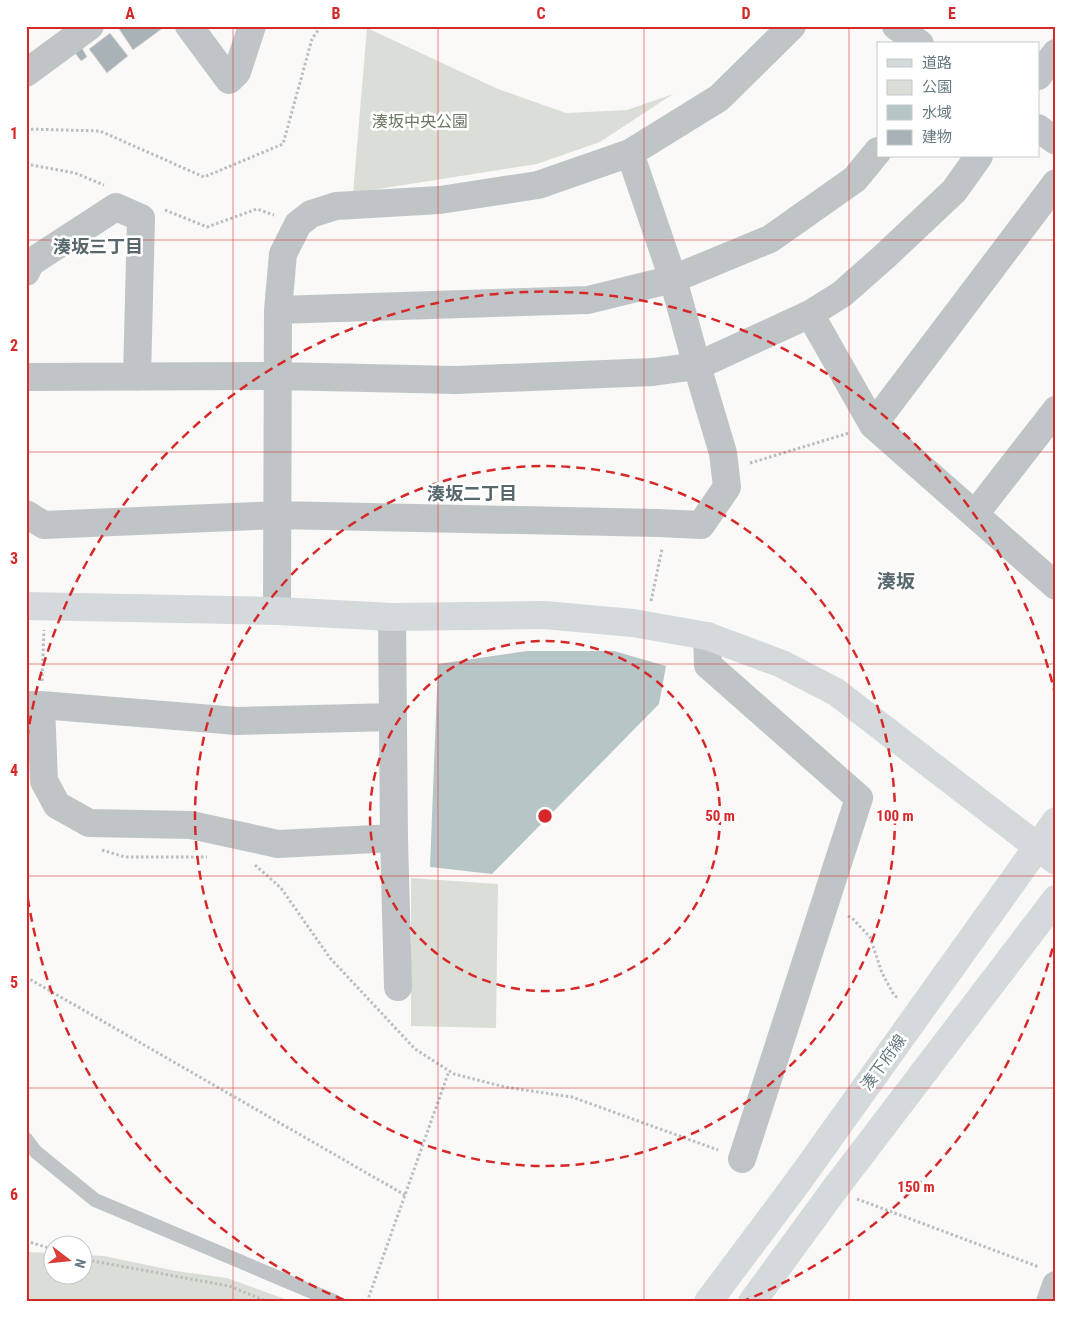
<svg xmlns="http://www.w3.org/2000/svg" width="1082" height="1328" font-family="'Roboto Condensed','Noto Sans JP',sans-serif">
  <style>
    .green { fill: #dbded7 }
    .water { fill: #b6c6c6 }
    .building { fill: #a9b3b7; stroke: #dbdbda }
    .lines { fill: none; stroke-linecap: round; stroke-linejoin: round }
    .path { stroke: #babec0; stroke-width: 3; stroke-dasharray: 2.5 2.5; stroke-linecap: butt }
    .lane { stroke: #bfc5c7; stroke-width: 14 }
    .street { stroke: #bfc5c7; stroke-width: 28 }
    .secondary { stroke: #d4d9dc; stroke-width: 28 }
    .grid { fill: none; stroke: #d62828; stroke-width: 1; stroke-opacity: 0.55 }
    .ring { fill: none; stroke: #d62828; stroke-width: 2.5; stroke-dasharray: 9 6 }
    .labels { text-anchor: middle; stroke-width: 5; stroke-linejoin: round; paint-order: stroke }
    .park-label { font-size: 16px; fill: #6c7965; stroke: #fff }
    .street-label { font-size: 16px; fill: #667a81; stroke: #fff }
    .neighbourhood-label { font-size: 18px; font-weight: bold; fill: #58676c; stroke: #fff }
    .quarter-label { font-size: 19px; font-weight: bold; fill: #58676c; stroke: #fff }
    .centre { fill: #d62828; stroke: #fff; stroke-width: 2.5 }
    .ring-label { font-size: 15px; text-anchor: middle; font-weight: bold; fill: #d62828; stroke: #fff; stroke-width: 5; stroke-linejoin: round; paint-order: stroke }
    .neatline { fill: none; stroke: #d62828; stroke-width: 2 }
    .grid-label { font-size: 16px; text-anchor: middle; font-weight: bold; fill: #d62828 }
  </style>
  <rect width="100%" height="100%" fill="#faf9f8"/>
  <path class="green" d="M 367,28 L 498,89 L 566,113 L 627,110 L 673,94 L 600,142 L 537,164 L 353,193 Z
    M 411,878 L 498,884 L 496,1028 L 411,1026 Z
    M 26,1252 L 52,1253 L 52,1276 L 82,1276 L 83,1255 L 104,1256 L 176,1271 L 227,1278 L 293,1302 L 26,1302 Z"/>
  <path class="water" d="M 527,651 L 614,651 L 666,666 L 659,704 L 492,874 L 430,867 L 438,664 Z"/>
  <path class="building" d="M 122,26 L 162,26 L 163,28 L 133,50 L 119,29 Z
    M 110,33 L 128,56 L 107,73 L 89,49 Z
    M 82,48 L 87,57 L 81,61 L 75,53 Z"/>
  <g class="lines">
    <path class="path" d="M 26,129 L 100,131 L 204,177 L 283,144 L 312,39 L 321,26
      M 26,164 L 75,173 L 104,185
      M 165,210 L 207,227 L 257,209 L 274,215
      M 750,463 L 849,433
      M 651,601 L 662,549
      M 42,681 L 44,630
      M 102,850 L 125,857 L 207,857
      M 255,865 L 281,888 L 330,958 L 415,1049 L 454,1074 L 505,1087 L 572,1097 L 718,1150
      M 848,916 L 853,919 L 870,937 L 882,973 L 894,995 L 898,998
      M 26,977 L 405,1195
      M 857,1199 L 1039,1267
      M 26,1241 L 52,1249
      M 82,1259 L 229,1286 L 269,1302
      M 367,1302 L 449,1071"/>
    <path class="lane" d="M 26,1139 L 36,1152 L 95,1200 L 336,1302"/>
    <path class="street" d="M 189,26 L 229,80 L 237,72 L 252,26
      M 896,26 L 920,44
      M 26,73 L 90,26
      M 1038,76 L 1056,53
      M 1038,128 L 1056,141
      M 26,272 L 30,263 L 116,207 L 141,218 L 137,377
      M 278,310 L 588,300 L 673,279 L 770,239 L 855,179 L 878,151
      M 810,314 L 873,425 L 1056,586
      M 26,377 L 278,376 L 456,380 L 653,372 L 697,366 L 810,314 L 842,294 L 885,256 L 954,191 L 979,156
      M 873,425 L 1056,183
      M 26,514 L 44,525 L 277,515 L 658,523 L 701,525 L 727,487 L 723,453 L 697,366 L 673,279 L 630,153
      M 975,514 L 1056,410
      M 277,611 L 278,310 L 283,254 L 298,224 L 311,214 L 336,206 L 440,200 L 538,185 L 630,153 L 719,98 L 792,26
      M 392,617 L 394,838 L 398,987
      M 707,636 L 708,665 L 859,798 L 742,1159
      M 26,705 L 41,705 L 237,721 L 393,717
      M 41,705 L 44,781 L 57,805 L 89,823 L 191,825 L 278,844 L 394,838
      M 1050,1302 L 1056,1285"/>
    <path class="secondary" d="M 26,606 L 277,611 L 392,617 L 544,615 L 633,623 L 707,636 L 782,664 L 836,692 L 1056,861
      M 708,1302 L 797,1183 L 1056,821
      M 752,1302 L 834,1190 L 1056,899"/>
  </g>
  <path class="grid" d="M 233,26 L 233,1302M 438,26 L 438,1302M 644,26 L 644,1302M 849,26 L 849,1302M 26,240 L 1056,240M 26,452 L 1056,452M 26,664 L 1056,664M 26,876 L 1056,876M 26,1088 L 1056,1088"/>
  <g class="ring">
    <circle cx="545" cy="816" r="175"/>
    <circle cx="545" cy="816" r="350"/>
    <path d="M1056 934A524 524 0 0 1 746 1300M344 1300A524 524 0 0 1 27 893M27 739A524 524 0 0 1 1056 698"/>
  </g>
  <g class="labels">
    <g class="park-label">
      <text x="420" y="127">湊坂中央公園</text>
    </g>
    <g class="street-label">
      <text transform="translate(883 1062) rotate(-54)" y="6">湊下府線</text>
    </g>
    <g class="neighbourhood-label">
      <text x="98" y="253">湊坂三丁目</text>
      <text x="472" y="500">湊坂二丁目</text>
    </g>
    <g class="quarter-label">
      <text x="896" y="588">湊坂</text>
    </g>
  </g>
  <circle cx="545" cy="816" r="8" class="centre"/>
  <g class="ring-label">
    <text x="720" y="821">50 m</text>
    <text x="895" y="821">100 m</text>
    <text x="916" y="1192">150 m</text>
  </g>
  <rect width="1082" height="1328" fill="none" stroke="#ffffff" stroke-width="55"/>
  <rect x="877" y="42" width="162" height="115" fill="#ffffff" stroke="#c2cacd"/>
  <rect x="887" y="59" width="25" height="8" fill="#d4d9dc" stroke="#c2cacd"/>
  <text x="922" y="68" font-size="15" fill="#667a81">道路</text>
  <rect x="887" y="80" width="25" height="15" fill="#dbded7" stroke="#c2cacd"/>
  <text x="922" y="92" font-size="15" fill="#667a81">公園</text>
  <rect x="887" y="105" width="25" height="15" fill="#b6c6c6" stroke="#c2cacd"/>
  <text x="922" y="118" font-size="15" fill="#667a81">水域</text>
  <rect x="887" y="130" width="25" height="15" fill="#a9b3b7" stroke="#c2cacd"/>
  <text x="922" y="142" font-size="15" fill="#667a81">建物</text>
  <g transform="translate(68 1260) rotate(106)"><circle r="24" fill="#ffffff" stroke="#c2cacd"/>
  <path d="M0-4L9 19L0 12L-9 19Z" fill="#d93f38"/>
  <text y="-8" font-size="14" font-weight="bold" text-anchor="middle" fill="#667a81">N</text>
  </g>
  <rect x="28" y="28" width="1026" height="1272" class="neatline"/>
  <g class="grid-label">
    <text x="130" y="19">A</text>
    <text x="336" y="19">B</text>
    <text x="541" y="19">C</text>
    <text x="746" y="19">D</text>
    <text x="952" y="19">E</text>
    <text x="14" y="139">1</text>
    <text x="14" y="351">2</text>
    <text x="14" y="564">3</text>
    <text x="14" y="776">4</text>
    <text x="14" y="988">5</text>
    <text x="14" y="1200">6</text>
  </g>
</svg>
